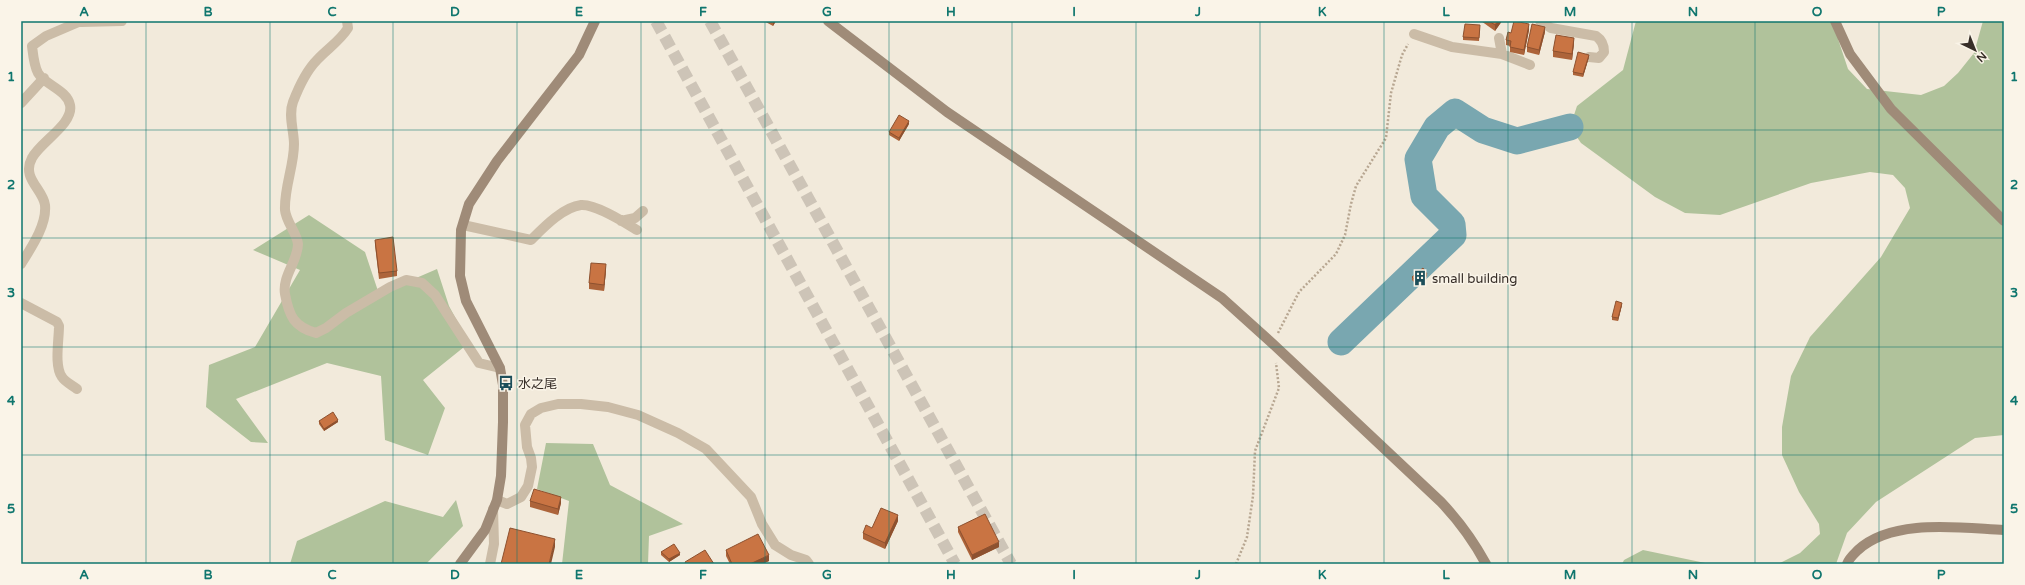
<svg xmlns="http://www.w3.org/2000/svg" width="2025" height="585" font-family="'Varela Round','Noto Sans JP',sans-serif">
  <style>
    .green { fill: #b0c29b }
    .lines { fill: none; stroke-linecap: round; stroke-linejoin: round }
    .river { stroke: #79a7b0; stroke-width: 27 }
    .highway-tunnel { stroke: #cdc4b7; stroke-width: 12; stroke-dasharray: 12 6; stroke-linecap: butt }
    .path { stroke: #b7a691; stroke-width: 2.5; stroke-dasharray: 2 2; stroke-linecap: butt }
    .street { stroke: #cbbca7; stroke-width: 10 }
    .secondary { stroke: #9f8b78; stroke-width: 10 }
    .wall { fill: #ad643a }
    .shaded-wall { fill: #8d512f }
    .building { fill: #c97443; stroke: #8d512f }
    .grid { fill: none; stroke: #0f766e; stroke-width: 1; stroke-opacity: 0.55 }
    .labels { text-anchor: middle; stroke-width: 3; stroke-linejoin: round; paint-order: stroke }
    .poi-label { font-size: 13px; fill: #372e28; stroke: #faf4e8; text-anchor: start }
    .neatline { fill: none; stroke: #0f766e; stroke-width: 1.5 }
    .grid-label { font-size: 13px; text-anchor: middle; font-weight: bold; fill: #0f766e }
  </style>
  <rect width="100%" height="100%" fill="#f2eadb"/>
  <path class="green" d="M 1636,21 L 1838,21 L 1838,39 L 1848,69 L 1867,89 L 1921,95 L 1944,86 L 1958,73 L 1974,53 L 1983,21 L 2004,21 L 2004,435 L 1975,438 L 1876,502 L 1847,533 L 1836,564 L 1778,564 L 1800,553 L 1820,534 L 1819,524 L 1799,492 L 1782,455 L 1782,427 L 1791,376 L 1810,337 L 1881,257 L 1910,208 L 1905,188 L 1893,175 L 1870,172 L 1811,183 L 1720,215 L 1685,213 L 1655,197 L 1581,143 L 1570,127 L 1577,106 L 1623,70 Z
    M 309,215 L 365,252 L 379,294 L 437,269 L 449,306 L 469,343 L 423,380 L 445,408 L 428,455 L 385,440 L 381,376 L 327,363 L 236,399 L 268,443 L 251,442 L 206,407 L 209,365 L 255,347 L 300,270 L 253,250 Z
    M 546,443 L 593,444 L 610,485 L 683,524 L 649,536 L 648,564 L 562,564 L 569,501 L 537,489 Z
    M 456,500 L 463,526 L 426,564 L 290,564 L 297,541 L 385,501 L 443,517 Z
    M 1643,550 L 1710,564 L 1622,564 L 1624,560 Z"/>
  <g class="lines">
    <path class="river" d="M 1341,342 L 1453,235 L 1452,224 L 1424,196 L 1418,159 L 1437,127 L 1455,112 L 1483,130 L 1517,141 L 1570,127"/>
    <path class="highway-tunnel" d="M 656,21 L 955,564
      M 710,21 L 1011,564"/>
    <path class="path" d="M 1278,333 L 1299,292 L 1336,254 L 1345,235 L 1351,204 L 1356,186 L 1386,138 L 1391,93 L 1402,55 L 1408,44
      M 1236,564 L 1247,537 L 1253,496 L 1255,451 L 1279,388 L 1276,363"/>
    <path class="street" d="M 347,21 L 348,28 C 340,41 327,49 317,60 C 307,70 298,89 293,102 C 288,115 294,131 294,144 C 294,166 284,188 285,210 C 286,222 297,233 298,244 C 298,261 282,276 285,294 C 289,316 294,327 316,333 L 326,328 L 346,313 L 390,287 L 406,280 L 422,283 L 435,295 L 479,363 L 500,368
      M 1540,21 L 1551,28 L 1596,36 C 1602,40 1604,45 1604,52 L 1599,58 L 1589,57
      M 81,22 L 122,21
      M 1414,34 L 1452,47 L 1502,54 L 1530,65
      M 1499,38 L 1502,54
      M 21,103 L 44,78
      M 621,221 L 635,218 L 643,211
      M 463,225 L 531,240 C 543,228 563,207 581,205 C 596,204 624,222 637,230
      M 21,264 C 31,248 47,225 45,205 C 43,189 21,178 32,158 C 40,142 74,124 70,105 C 67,90 45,85 38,73 C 34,66 33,54 32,46 L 46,36 L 81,21
      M 21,303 L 57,322 L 59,326 C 59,340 54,366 62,377 C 65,382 72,385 77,389
      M 497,500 L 507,504 L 521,497 L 528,486 L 532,467 L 531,458 L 527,447 L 525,425 L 531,414 L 541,408 L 558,404 L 581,404 L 608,407 L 638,415 L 678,433 L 706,449 L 751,497 L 762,524 L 775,545 L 791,555 L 806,560 L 809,564
      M 490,564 L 494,544 L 493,509"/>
    <path class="secondary" d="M 828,21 L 947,112 L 1222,298 L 1273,344 L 1441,502 C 1459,521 1473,540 1486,564
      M 1835,21 L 1850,54 L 1891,109 L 2004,221
      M 460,564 L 485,530 L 497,500 L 501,476 L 503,422 L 503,385 L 500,368 L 466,301 L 460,276 L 461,230 L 469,204 L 497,161 L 579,55 L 595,21
      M 1847,564 C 1849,558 1854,554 1858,550 C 1893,518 1960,528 2004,530"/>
  </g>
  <path class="wall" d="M 764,21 L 776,21 L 773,26 Z
    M 1481,21 L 1502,21 L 1495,31 Z
    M 1480,28 L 1479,41 L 1463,40 L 1463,37 Z
    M 1529,30 L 1524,55 L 1510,52 L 1510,46 L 1506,45 L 1506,40 L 1511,33 Z
    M 1545,32 L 1539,55 L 1527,52 L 1527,47 Z
    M 1574,43 L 1572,60 L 1553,57 L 1553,51 Z
    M 1589,57 L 1583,77 L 1573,75 L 1573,72 Z
    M 909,124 L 899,141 L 889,135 L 889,132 Z
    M 375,240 L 397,271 L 397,276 L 379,279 L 375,245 Z
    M 606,270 L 604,291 L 589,289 L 589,283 Z
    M 1427,276 L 1417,285 L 1412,280 L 1412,277 Z
    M 1622,305 L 1618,321 L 1612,320 L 1612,317 Z
    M 319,421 L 338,422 L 324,431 L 319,424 Z
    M 530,501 L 561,503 L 558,515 L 530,507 Z
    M 898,521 L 885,549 L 863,539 L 863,533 L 872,528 Z
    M 958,527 L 999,547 L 972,560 L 958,532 Z
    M 726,550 L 769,561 L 762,564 L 730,564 L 726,556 Z
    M 661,552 L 680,555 L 669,562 L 661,555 Z"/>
  <path class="shaded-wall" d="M 773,21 L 776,21 L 773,26 Z
    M 1498,21 L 1502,21 L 1495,31 L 1495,25 Z
    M 1529,24 L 1529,30 L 1524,55 L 1524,50 Z
    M 1545,27 L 1545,32 L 1539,55 L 1539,50 Z
    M 1574,38 L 1574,43 L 1572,60 L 1572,54 Z
    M 1589,55 L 1589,57 L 1583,77 L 1583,74 Z
    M 909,121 L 909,124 L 899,141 L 899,138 Z
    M 606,264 L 606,270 L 604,291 L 604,285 Z
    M 1427,274 L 1427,276 L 1417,285 L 1417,282 Z
    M 1622,303 L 1622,305 L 1618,321 L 1618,318 Z
    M 338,420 L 338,422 L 324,431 L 324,429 Z
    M 561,497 L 561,503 L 558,515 L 558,509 Z
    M 898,515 L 898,521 L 885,549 L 885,543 Z
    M 555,539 L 555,547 L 551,564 L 549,564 Z
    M 999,542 L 999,547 L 972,560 L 972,555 Z
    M 680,553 L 680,555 L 669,562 L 669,559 Z
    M 769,555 L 769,561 L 762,564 L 750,564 Z"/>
  <path class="building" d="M 1489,21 L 1498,21 L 1495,25 Z
    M 1514,21 L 1529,24 L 1524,50 L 1510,47 L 1511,41 L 1506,40 L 1508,32 L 1511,33 Z
    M 1465,24 L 1480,25 L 1479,38 L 1463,37 Z
    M 1532,24 L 1545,27 L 1539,50 L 1527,47 Z
    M 1556,35 L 1574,38 L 1572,54 L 1553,51 Z
    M 1578,52 L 1589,55 L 1583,74 L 1573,72 Z
    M 899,115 L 909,121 L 899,138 L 889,132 Z
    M 393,237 L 397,271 L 379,273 L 375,240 Z
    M 591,263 L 606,264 L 604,285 L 589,283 Z
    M 1423,268 L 1427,274 L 1417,282 L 1412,277 Z
    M 1616,301 L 1622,303 L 1618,318 L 1612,317 Z
    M 333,412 L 338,420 L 324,429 L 319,421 Z
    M 534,489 L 561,497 L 558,509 L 530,501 Z
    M 881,508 L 898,515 L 885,543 L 863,533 L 866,525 L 872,528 Z
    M 985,514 L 999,542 L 972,555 L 958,527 Z
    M 510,528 L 555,539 L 549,564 L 501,564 Z
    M 758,534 L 769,555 L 750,564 L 732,564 L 726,550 Z
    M 674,544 L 680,553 L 669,559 L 661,552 Z
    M 705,550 L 714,564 L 686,564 L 685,562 Z"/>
  <path class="grid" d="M 146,21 L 146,564M 270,21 L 270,564M 393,21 L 393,564M 517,21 L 517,564M 641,21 L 641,564M 765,21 L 765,564M 889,21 L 889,564M 1012,21 L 1012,564M 1136,21 L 1136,564M 1260,21 L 1260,564M 1384,21 L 1384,564M 1508,21 L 1508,564M 1632,21 L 1632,564M 1755,21 L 1755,564M 1879,21 L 1879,564M 21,130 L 2004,130M 21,238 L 2004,238M 21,347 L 2004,347M 21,455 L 2004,455"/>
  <defs>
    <symbol id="building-bare" viewBox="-9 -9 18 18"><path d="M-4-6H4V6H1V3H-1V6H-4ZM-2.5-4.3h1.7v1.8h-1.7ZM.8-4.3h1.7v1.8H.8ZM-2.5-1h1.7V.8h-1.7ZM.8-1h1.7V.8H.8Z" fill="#1c4e5a" stroke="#faf4e8" stroke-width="2.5" paint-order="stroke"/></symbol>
    <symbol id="bus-bare" viewBox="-9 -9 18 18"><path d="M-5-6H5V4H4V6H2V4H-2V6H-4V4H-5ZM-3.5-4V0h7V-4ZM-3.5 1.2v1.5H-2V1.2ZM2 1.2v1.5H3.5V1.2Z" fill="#1c4e5a" stroke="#faf4e8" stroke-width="2.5" paint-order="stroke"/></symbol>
  </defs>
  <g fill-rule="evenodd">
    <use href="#building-bare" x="1409" y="267" width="22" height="22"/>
    <use href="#bus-bare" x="495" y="372" width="22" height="22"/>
  </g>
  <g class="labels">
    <g class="poi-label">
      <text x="1432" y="283">small building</text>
      <text x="518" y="388">水之尾</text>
    </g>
  </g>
  <rect width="2025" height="585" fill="none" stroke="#faf4e8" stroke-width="44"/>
  <g transform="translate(1975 50) rotate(137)" stroke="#faf4e8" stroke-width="3" paint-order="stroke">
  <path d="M0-3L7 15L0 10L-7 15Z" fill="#372e28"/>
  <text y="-6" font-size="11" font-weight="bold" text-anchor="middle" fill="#372e28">N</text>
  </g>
  <rect x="22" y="22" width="1981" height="541" class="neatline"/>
  <g class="grid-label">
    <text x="84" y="16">A</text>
    <text x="208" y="16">B</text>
    <text x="332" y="16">C</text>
    <text x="455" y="16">D</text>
    <text x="579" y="16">E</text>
    <text x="703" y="16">F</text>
    <text x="827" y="16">G</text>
    <text x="951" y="16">H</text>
    <text x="1074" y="16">I</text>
    <text x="1198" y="16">J</text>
    <text x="1322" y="16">K</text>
    <text x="1446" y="16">L</text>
    <text x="1570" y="16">M</text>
    <text x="1693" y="16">N</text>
    <text x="1817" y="16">O</text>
    <text x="1941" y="16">P</text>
    <text x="11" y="81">1</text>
    <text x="2014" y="81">1</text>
    <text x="11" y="189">2</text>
    <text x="2014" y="189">2</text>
    <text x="11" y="297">3</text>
    <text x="2014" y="297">3</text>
    <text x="11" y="405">4</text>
    <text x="2014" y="405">4</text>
    <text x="11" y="513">5</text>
    <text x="2014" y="513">5</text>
    <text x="84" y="579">A</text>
    <text x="208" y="579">B</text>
    <text x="332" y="579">C</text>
    <text x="455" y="579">D</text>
    <text x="579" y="579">E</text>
    <text x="703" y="579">F</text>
    <text x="827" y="579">G</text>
    <text x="951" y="579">H</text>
    <text x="1074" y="579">I</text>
    <text x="1198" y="579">J</text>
    <text x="1322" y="579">K</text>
    <text x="1446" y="579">L</text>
    <text x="1570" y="579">M</text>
    <text x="1693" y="579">N</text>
    <text x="1817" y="579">O</text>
    <text x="1941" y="579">P</text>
  </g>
</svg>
